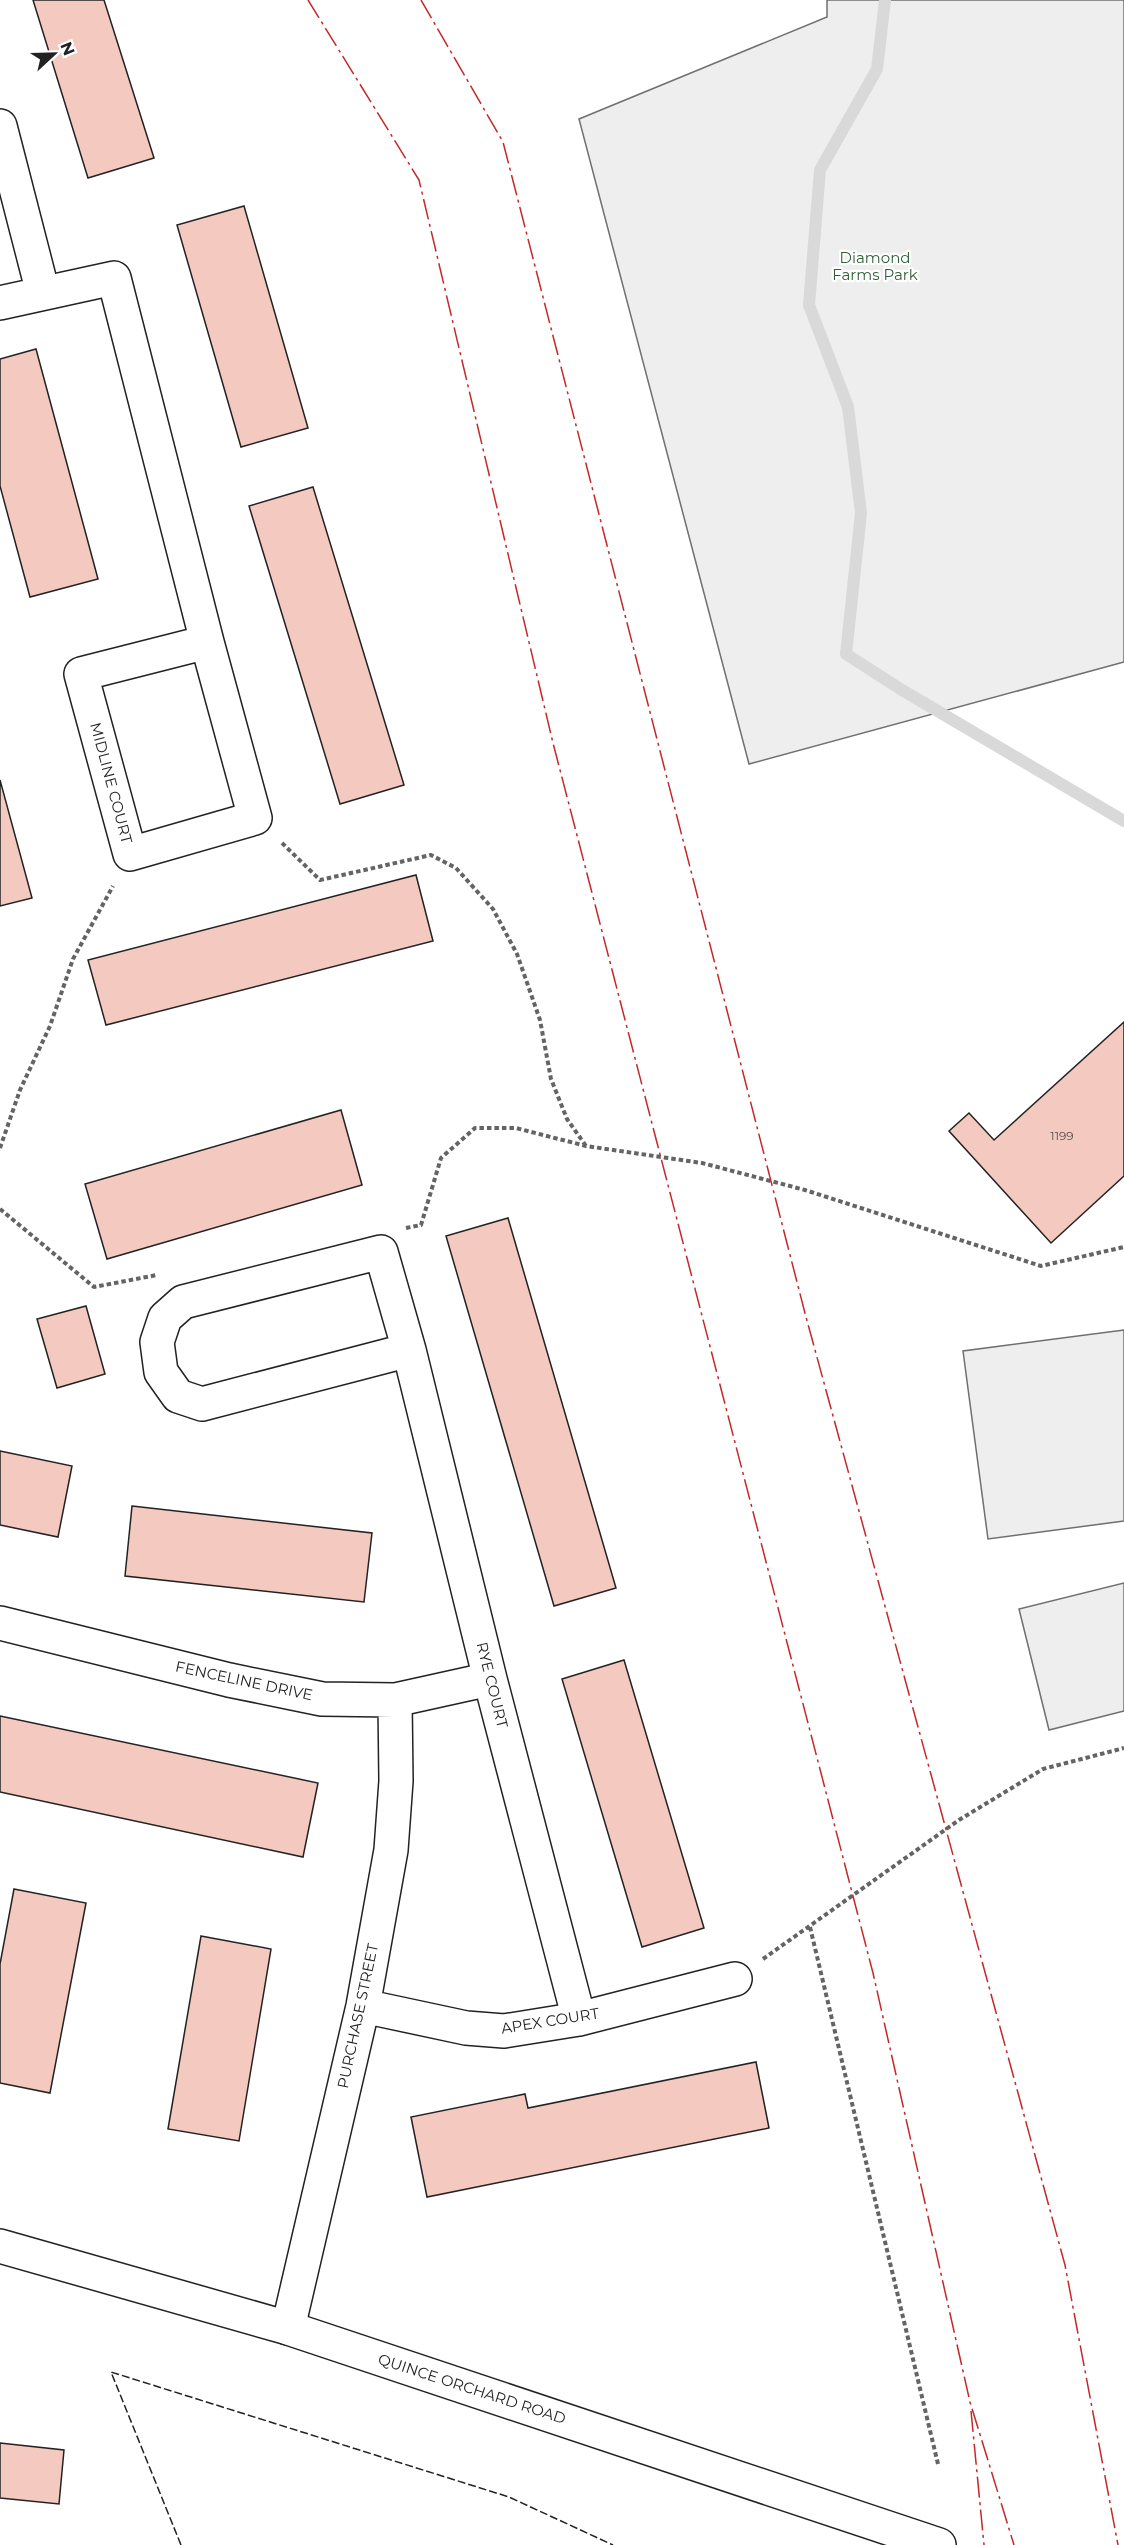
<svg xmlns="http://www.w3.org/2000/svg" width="1124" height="2545" font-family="Montserrat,sans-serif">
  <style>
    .green { fill: #eee; stroke: #6f6f6f; stroke-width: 1.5 }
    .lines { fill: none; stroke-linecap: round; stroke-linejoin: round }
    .stream { stroke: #d9d9d9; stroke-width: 12 }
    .building { fill: #f3c9c0; stroke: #222; stroke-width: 1.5 }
    .street-casing { stroke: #222; stroke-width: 36 }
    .primary-casing { stroke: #222; stroke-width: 36 }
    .path { stroke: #646464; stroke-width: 4; stroke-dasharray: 4.5 3; stroke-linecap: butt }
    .street { stroke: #fff; stroke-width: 33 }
    .primary { stroke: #fff; stroke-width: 33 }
    .fence { stroke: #222; stroke-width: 1.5; stroke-dasharray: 8 3; stroke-linecap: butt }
    .power { stroke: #c62828; stroke-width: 1.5; stroke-dasharray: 21 4.5 3 4.5; stroke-linecap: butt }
    .labels { text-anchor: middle; stroke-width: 4.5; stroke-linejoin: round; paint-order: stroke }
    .number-label { font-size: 12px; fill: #564c4a }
    .park-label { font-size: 15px; fill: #2f5e38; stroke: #fff }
    .street-label { font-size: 15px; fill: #222; stroke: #fff }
  </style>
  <rect width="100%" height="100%" fill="#fff"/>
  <path class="green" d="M 827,0 L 1124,0 L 1124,662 L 749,764 L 579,119 L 827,17 Z
    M 1124,1330 L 1124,1521 L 988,1539 L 963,1351 Z
    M 1124,1583 L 1124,1711 L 1049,1730 L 1019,1609 Z"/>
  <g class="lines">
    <path class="stream" d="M 885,0 L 877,69 L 820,170 L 809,305 L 848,407 L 861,513 L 846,654 L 902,690 L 1124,821"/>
  </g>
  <path class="building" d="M 33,0 L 104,0 L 154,158 L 88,178 Z
    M 244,206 L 308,428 L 241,447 L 177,225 Z
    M 36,349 L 98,579 L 30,597 L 0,486 L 0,359 Z
    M 313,487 L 404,785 L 340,804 L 249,506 Z
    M 0,780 L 32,898 L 0,906 Z
    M 416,875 L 433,941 L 106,1025 L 88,960 Z
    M 1124,1022 L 1124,1176 L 1051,1243 L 949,1131 L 969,1113 L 994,1140 Z
    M 341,1110 L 362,1185 L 107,1259 L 85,1184 Z
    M 508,1218 L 616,1588 L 554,1606 L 446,1236 Z
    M 86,1306 L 105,1374 L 57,1388 L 37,1319 Z
    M 0,1451 L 72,1466 L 58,1537 L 0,1525 Z
    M 132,1506 L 372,1533 L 364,1602 L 125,1576 Z
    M 624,1660 L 704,1928 L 642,1947 L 562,1679 Z
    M 0,1716 L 318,1783 L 303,1857 L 0,1792 Z
    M 14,1889 L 86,1903 L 50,2093 L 0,2083 L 0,1964 Z
    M 201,1936 L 271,1949 L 239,2141 L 168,2129 Z
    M 756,2062 L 769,2128 L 427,2197 L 411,2117 L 525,2094 L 528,2108 Z
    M 0,2443 L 64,2450 L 59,2504 L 0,2498 Z"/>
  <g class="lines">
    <defs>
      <path id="street" d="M 0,126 L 43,293
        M 0,303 L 114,278 L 207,642 L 255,818 L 130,854 L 81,674 L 207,642
        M 409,1350 L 202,1404 L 178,1396 L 161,1372 L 157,1342 L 165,1318 L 183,1302 L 381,1252 L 409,1350 L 490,1679 L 579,2019
        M 0,1623 L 229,1680 L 322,1699 L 395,1700 L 490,1679
        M 363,2006 L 466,2028 L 504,2031 L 579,2019 L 735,1979
        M 288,2328 L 363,2006 L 391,1850 L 396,1781 L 395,1700"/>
      <path id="primary" d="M 0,2246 L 288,2328 L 939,2545"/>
    </defs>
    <use href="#street" class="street-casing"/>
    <use href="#primary" class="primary-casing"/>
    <path class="path" d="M 282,843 L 320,880 L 431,855 L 456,868 L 493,909 L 517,954 L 540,1020 L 551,1079 L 567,1119 L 586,1146
      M 0,1148 L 20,1090 L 50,1026 L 73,959 L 113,886
      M 0,1209 L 94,1287 L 157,1275
      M 406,1228 L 421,1225 L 441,1158 L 475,1128 L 516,1128 L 586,1146 L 702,1163 L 805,1190 L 1041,1266 L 1124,1247
      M 810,1927 L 938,2464
      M 763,1959 L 959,1820 L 1043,1769 L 1124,1748"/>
    <use href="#street" class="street"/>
    <use href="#primary" class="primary"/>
    <path class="fence" d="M 181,2545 L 111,2372 L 509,2497 L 613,2545"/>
    <path class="power" d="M 308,0 L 419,180 L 553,743 L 873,1973 L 970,2402 L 1014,2545
      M 421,0 L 503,142 L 806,1317 L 1065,2265 L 1118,2545
      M 971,2411 L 984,2545"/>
  </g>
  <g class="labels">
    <g class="number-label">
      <text x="1062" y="1140">1199</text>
    </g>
    <g class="park-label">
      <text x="875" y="263">Diamond<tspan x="875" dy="17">Farms Park</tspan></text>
    </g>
    <g class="street-label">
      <text transform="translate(111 783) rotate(75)" y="5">MIDLINE COURT</text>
      <text transform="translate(244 1681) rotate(12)" y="5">FENCELINE DRIVE</text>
      <text transform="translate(492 1685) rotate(76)" y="5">RYE COURT</text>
      <text transform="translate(358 2016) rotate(-78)" y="5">PURCHASE STREET</text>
      <text transform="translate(550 2021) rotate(-9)" y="5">APEX COURT</text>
      <text transform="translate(472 2389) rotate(18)" y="5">QUINCE ORCHARD ROAD</text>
    </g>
  </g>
  <g transform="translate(54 54) rotate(68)" stroke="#ffffff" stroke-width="4.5" paint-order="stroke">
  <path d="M0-4.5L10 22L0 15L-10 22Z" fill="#222222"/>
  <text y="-9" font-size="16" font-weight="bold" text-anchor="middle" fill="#222222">N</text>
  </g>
</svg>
